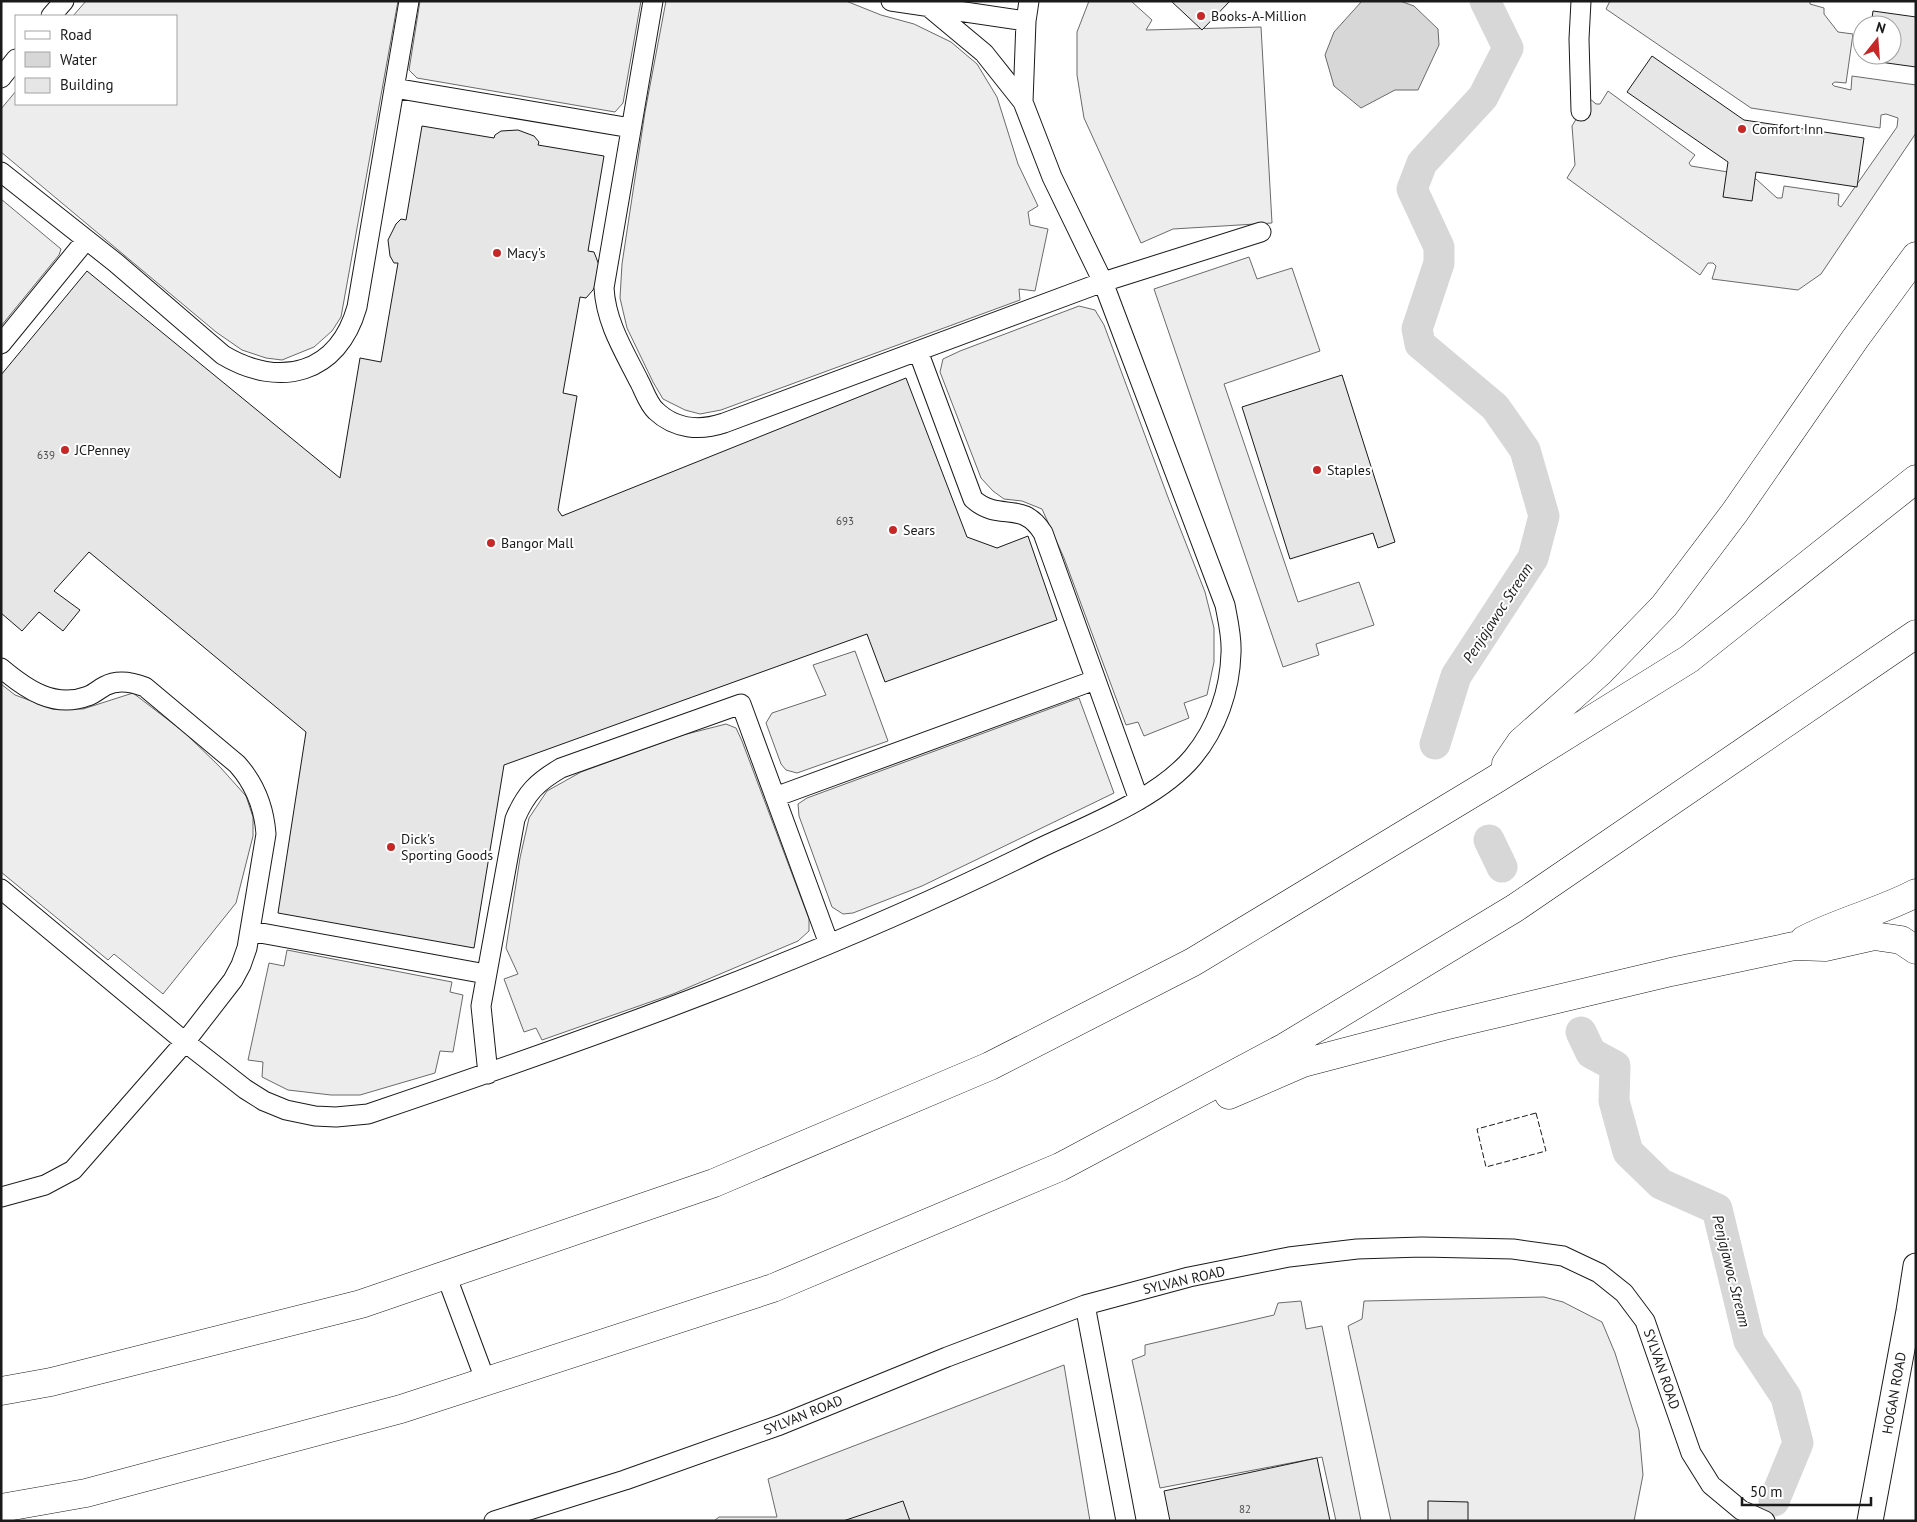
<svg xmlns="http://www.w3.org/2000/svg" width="1917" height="1522" font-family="'PT Sans',sans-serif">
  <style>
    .built { fill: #ededed; stroke: #6a6a6a }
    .water { fill: #d7d7d7; stroke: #6a6a6a }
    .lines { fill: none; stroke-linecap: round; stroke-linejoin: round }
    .river { stroke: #d7d7d7; stroke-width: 31 }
    .building { fill: #e6e6e6; stroke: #1a1a1a }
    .minor-casing { stroke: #1a1a1a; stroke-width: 21 }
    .major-casing { stroke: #1a1a1a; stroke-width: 27 }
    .highway-casing { stroke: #1a1a1a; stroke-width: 29 }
    .minor { stroke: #fff; stroke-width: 19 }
    .major { stroke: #fff; stroke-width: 25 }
    .highway { stroke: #fff; stroke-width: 28 }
    .fence { stroke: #1a1a1a; stroke-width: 1; stroke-dasharray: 6 2.5; stroke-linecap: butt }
    .poi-dot { fill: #c62828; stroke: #fff; stroke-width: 2 }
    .labels { text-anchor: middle; stroke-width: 4; stroke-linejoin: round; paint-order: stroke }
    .number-label { font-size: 11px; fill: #4d4d4d }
    .poi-label { font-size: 14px; fill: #1a1a1a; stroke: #fff; text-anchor: start }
    .street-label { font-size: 14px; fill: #1a1a1a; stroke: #fff }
    .water-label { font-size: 15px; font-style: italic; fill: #1a1a1a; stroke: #fff }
  </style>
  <rect width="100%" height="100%" fill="#fff"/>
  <path class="built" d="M 86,1 L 398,1 L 341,317 L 332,331 L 314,347 L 282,360 L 266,358 L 242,350 L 216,332 L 1,152 L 1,109 L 16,91 L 16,104 L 176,104 L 176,16 L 73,16 Z
    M 420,1 L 641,1 L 623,103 L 615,112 L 417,78 L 409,70 Z
    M 666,1 L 846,1 L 881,15 L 914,24 L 951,42 L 977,64 L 997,97 L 1018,164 L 1038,206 L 1028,212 L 1030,225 L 1048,229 L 1035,291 L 1019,289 L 1020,300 L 721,410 L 700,414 L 685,410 L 663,399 L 653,382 L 627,328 L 620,298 L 622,264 L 645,112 Z
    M 1089,1 L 1131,1 L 1152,20 L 1146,30 L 1261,27 L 1272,223 L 1173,229 L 1141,243 L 1084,118 L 1077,75 L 1077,32 Z
    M 1610,1 L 1810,1 L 1810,4 L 1824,8 L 1824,14 L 1838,32 L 1853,34 L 1846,83 L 1835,82 L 1832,84 L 1834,86 L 1851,90 L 1852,76 L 1916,85 L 1916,133 L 1821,274 L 1798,290 L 1712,279 L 1716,266 L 1713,263 L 1708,263 L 1700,275 L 1567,178 L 1575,165 L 1572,126 L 1589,98 L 1596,104 L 1600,104 L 1608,91 L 1695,155 L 1689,163 L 1691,166 L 1728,172 L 1756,179 L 1777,198 L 1782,198 L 1784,186 L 1839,194 L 1838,205 L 1841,207 L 1897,127 L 1898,118 L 1886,114 L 1881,115 L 1880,128 L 1751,108 L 1606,9 Z
    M 1,199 L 61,249 L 59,255 L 1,326 Z
    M 1249,257 L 1257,279 L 1292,268 L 1320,351 L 1224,384 L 1298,602 L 1359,582 L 1374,625 L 1316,644 L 1319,655 L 1283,667 L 1154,289 Z
    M 1079,306 L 1095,310 L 1104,325 L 1169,500 L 1205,592 L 1214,628 L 1214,662 L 1207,695 L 1184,703 L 1189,718 L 1144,736 L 1138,722 L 1126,725 L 1064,558 L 1042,509 L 1022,501 L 1004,499 L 993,491 L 981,478 L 940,372 L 943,359 L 960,351 Z
    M 855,651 L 888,741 L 797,773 L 786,770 L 781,764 L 766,723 L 772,713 L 826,695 L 813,665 Z
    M 1,684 L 15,695 L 53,709 L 83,709 L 133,693 L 184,732 L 220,767 L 246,796 L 253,817 L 253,836 L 236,903 L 163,994 L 114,954 L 108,960 L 1,872 Z
    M 1079,698 L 1114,793 L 922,886 L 853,913 L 843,914 L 832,907 L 799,816 L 798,804 L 807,798 Z
    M 726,724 L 736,728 L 742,741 L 809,919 L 809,931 L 798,941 L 673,994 L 542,1040 L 536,1028 L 524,1032 L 504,979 L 518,974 L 506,948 L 520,858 L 529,818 L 547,791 L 581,772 L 683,735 Z
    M 287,950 L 452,982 L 450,992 L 463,995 L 453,1052 L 440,1051 L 435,1073 L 360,1095 L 331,1095 L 288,1090 L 262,1077 L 263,1062 L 248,1060 L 269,963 L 284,966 Z
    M 1544,1297 L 1563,1302 L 1602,1322 L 1615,1353 L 1639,1430 L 1643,1475 L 1634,1521 L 1391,1521 L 1348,1326 L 1362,1319 L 1364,1301 Z
    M 1301,1301 L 1306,1329 L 1322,1326 L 1361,1521 L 1336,1521 L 1322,1457 L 1160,1488 L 1132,1360 L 1145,1355 L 1145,1345 L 1274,1315 L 1278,1303 Z
    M 1064,1365 L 1090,1521 L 714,1521 L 719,1517 L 777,1517 L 768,1479 Z"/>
  <path class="water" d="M 1362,1 L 1400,1 L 1414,6 L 1438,29 L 1439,45 L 1418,90 L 1395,90 L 1361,108 L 1334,86 L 1325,55 L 1334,32 Z"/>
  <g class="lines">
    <path class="river" d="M 1435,744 L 1456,676 L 1533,558 L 1544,516 L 1525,450 L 1495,407 L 1420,344 L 1417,329 L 1439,263 L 1439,247 L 1412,189 L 1422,163 L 1483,97 L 1508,48 L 1485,1
      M 1489,840 L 1502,867
      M 1581,1032 L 1591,1053 L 1615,1066 L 1614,1101 L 1628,1152 L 1661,1184 L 1717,1209 L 1749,1341 L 1786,1397 L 1798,1443 L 1774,1501"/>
  </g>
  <path class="building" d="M 1171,1 L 1230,1 L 1202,30 Z
    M 1873,11 L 1916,17 L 1916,67 L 1865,60 L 1866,55 L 1892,55 L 1892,25 L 1871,25 Z
    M 1652,56 L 1744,120 L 1864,138 L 1857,187 L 1756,172 L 1752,201 L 1723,197 L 1728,162 L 1627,92 Z
    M 422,126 L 494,138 L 495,135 L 501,131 L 518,130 L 534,136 L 539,142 L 538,145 L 604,156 L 588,251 L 594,252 L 599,265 L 597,282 L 593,290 L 586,298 L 580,297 L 563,393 L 577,396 L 558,510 L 562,516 L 906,378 L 967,537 L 997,548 L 1028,536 L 1057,620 L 885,682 L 867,634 L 504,765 L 474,948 L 278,913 L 306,732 L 89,552 L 54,591 L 80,610 L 63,631 L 39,612 L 22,631 L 1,613 L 1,375 L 87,271 L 340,478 L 360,358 L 381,362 L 398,263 L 394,263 L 390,256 L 388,240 L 396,224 L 401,219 L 406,220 Z
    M 1342,375 L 1395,542 L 1378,548 L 1373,533 L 1290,559 L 1242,407 Z
    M 1317,1458 L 1330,1521 L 1170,1521 L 1164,1491 Z
    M 903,1501 L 910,1521 L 843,1521 Z
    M 1428,1501 L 1468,1502 L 1468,1521 L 1428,1521 Z"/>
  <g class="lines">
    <defs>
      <path id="minor" d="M 653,1 L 604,288 C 606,323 624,351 639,381 C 644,390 648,404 656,411 C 675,429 700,431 724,423 L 1103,282 L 1261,232
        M 891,1 L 1026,21
        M 1581,1 L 1579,39 L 1581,111
        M 930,8 L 984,53 L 1023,102
        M 51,16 L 64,1
        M 1,78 L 16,59
        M 394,88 L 631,128
        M 1,172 L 116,263 L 223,355 C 280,389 338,374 357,307 L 409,1
        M 1,344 L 86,240
        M 918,351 L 973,499 C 1000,523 1022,499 1043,533 L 1139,800
        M 1,668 C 26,689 54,709 88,696 C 94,694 99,689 105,686 C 118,679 132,682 145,687 L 237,764 C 255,784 264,807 266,834 L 247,948 L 241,965 L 233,980 L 185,1042 L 73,1170 L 45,1185 L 1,1197
        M 775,797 L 1095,680
        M 1,889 L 185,1042 L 245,1089 L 264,1101 L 286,1110 L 315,1116 L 336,1117 L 368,1114 C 596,1037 823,956 1038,849 C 1088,825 1158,799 1193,757 C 1217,728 1230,690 1231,653 C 1232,637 1228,621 1225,605 L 1103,282 L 1052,177 L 1023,102 L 1026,21 L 1029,1
        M 250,931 L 486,974
        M 488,1074 L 481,1006 L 515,819 C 526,793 537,782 561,768 L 741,704 L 829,944
        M 446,1275 L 486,1382
        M 1085,1305 L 1126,1521
        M 494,1521 L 625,1480 L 780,1425 L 947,1357 L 1085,1305 L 1189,1277 L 1289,1257 L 1357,1249 L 1422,1247 L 1513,1249 L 1563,1256 L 1599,1273 L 1624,1293 L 1645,1321 L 1691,1453 L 1711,1485 L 1741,1510 L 1765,1521"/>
      <path id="major" d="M 1870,1521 L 1909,1311 L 1916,1266"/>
      <path id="highway" d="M 1506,764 L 1521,742 L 1600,672 L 1664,606 L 1735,512 L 1855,339 L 1916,256
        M 1804,940 C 1840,921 1880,912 1916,893
        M 1229,1095 L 1303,1063 L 1444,1026 L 1671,972 L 1794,946 L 1825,947 L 1874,936 L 1901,940 L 1916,950
        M 1,1391 L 51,1382 L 361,1304 L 714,1183 L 990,1066 L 1193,962 L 1496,779 L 1689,659 L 1916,479
        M 1,1508 L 86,1493 L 401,1409 L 773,1288 L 1060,1167 L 1285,1047 L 1515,908 L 1916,634"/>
    </defs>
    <use href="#minor" class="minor-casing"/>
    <use href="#major" class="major-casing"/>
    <use href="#highway" class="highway-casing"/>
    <use href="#minor" class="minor"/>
    <use href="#major" class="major"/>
    <use href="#highway" class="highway"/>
    <path class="fence" d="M 1536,1113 L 1546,1151 L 1486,1167 L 1477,1129 Z"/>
  </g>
  <g class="poi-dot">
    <circle cx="1201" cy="16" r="5"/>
    <circle cx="1742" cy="129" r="5"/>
    <circle cx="497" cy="253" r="5"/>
    <circle cx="65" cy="450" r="5"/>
    <circle cx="1317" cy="470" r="5"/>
    <circle cx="893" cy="530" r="5"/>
    <circle cx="491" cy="543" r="5"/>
    <circle cx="391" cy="847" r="5"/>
  </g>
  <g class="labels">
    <g class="number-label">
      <text x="46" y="459">639</text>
      <text x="845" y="525">693</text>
      <text x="1245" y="1513">82</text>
    </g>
    <g class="poi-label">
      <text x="1211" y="21">Books-A-Million</text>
      <text x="1752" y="134">Comfort Inn</text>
      <text x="507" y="258">Macy's</text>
      <text x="75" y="455">JCPenney</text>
      <text x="1327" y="475">Staples</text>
      <text x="903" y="535">Sears</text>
      <text x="501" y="548">Bangor Mall</text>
      <text x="401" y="844">Dick's<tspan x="401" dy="16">Sporting Goods</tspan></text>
    </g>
    <g class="street-label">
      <text transform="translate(1184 1280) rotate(-13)" y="5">SYLVAN ROAD</text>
      <text transform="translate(1662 1369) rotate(71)" y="5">SYLVAN ROAD</text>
      <text transform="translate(1894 1393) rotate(-80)" y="5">HOGAN ROAD</text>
      <text transform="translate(803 1415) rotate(-22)" y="5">SYLVAN ROAD</text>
    </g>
    <g class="water-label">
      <text transform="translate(1498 613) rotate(-57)" y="5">Penjajawoc Stream</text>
      <text transform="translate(1731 1271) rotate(76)" y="5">Penjajawoc Stream</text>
    </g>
  </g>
  <rect width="1917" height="1522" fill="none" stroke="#1a1a1a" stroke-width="5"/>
  <rect x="15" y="15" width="162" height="90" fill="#ffffff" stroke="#a3a3a3"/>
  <rect x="25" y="31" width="25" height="8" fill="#ffffff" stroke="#a3a3a3"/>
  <text x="60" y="40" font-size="15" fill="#1a1a1a">Road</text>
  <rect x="25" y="52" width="25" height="15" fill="#d7d7d7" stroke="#a3a3a3"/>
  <text x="60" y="65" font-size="15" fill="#1a1a1a">Water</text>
  <rect x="25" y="78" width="25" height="15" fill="#e6e6e6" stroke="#a3a3a3"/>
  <text x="60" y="90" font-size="15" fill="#1a1a1a">Building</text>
  <g transform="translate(1877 40) rotate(17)"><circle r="24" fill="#ffffff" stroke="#a3a3a3"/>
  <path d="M0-4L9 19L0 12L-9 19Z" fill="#c62828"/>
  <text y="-8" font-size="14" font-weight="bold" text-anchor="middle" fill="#1a1a1a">N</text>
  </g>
  <path d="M1742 1497v8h129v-8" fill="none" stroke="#1a1a1a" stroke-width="2.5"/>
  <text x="1750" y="1497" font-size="15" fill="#1a1a1a" stroke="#ffffff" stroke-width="4" paint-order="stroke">50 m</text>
</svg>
